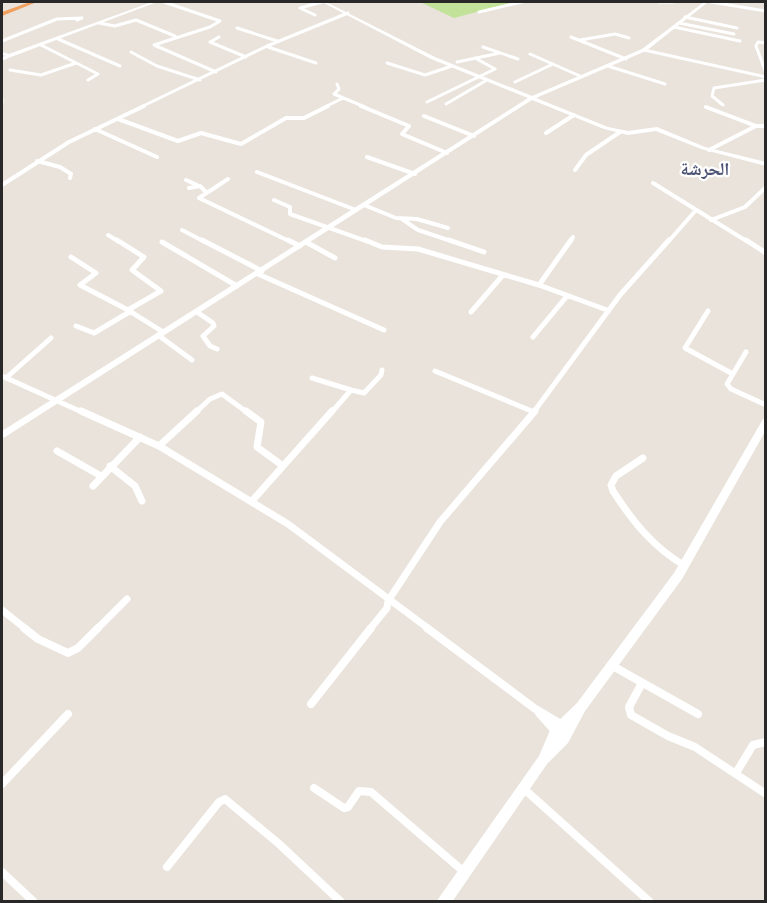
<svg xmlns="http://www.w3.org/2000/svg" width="767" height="903" font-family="'Noto Sans','Noto Naskh Arabic',sans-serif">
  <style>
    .pitch { fill: #c1e298 }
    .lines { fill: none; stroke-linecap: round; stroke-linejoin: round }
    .street-far4 { stroke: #fff; stroke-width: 3 }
    .street-far3 { stroke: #fff; stroke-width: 4 }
    .street-far2 { stroke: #fff; stroke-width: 5 }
    .street-far1 { stroke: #fff; stroke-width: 7 }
    .street { stroke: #fff; stroke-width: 8 }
    .secondary { fill: #fff; fill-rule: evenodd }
    .highway { fill: #f0a05f; fill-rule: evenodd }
    .labels { text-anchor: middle; stroke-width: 4.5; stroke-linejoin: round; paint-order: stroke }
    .far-district-label { font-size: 18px; font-weight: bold; fill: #4d5374; stroke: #fff }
  </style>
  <rect width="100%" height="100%" fill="#e9e3db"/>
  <path class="pitch" d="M 420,2 L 514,2 L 454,18 Z"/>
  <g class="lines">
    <path class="street-far4" d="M 164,2 L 220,21 L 210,27 L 154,45 L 216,72
      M 659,2 L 674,2
      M 711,2 L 766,11
      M 479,12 L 522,2
      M 315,15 L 300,8 L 322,2
      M 685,17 L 737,28
      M 99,23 L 115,26 L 136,20 L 175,36
      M 679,23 L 734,34
      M 674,27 L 740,41
      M 237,28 L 277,41
      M 219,37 L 210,42 L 246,57
      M 571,37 L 626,59
      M 58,39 L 120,66
      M 580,40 L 615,34 L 629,38
      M 2,41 L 57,19 L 82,18 L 77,20
      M 766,43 L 758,42 L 756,46 L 766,73
      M 41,45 L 98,74 L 88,80
      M 268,47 L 316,63
      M 483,47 L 518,59
      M 644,50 L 766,77
      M 131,52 L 157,66 L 200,80
      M 530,54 L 580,76
      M 2,59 L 9,56
      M 457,62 L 500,53
      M 387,63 L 425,75 L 452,66
      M 608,66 L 665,84
      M 10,70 L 41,75 L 76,63
      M 515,82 L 553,64
      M 337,84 L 339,89 L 334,94 L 365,107
      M 2,99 L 2,103
      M 427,102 L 495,69 L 475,58
      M 446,104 L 487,80
      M 723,105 L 712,96 L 714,88 L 766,80
      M 141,107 L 267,46 L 348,13
      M 325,107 L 343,98"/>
    <path class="street-far3" d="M 361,106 L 409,126 L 402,134 L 447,153
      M 706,107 L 756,126 L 766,126
      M 424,116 L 474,136
      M 118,119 L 178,141 L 201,133 L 241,144 L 286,118 L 304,118 L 328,106
      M 95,129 L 157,157
      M 546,133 L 574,115
      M 709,150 L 756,126
      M 367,157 L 415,174
      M 37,161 L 60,167 L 71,174 L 70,178
      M 575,170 L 586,155 L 620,132
      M 257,172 L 356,210
      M 228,179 L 199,198 L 291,242
      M 186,180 L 199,186
      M 653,183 L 748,242
      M 2,185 L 69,142 L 144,106
      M 189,188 L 200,186 L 206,192
      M 274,200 L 290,207 L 290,214 L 369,242
      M 364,205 L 396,218 L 417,219 L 448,228
      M 402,219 L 418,230 L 454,242
      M 711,220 L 745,207 L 766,187
      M 182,230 L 205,242
      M 108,235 L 119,242
      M 570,242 L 573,237
      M 668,242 L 696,210"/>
    <path class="street-far2" d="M 117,240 L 144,257 L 132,270 L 161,291 L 128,310 L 163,332
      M 202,240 L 262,271
      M 288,240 L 300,246
      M 365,240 L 382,247 L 418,249 L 539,285 L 607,310
      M 449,240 L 484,252
      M 746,240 L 766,253
      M 162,242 L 237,286
      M 306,242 L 335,258
      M 71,257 L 96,273 L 80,285 L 128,310
      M 258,274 L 384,330
      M 539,285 L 571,240
      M 708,311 L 685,348 L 731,373
      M 197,312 L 213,323 L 214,326 L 203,336 L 210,346 L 217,349
      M 471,312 L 503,275
      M 76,326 L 94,333 L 131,311
      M 158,335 L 192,360
      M 533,337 L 567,296
      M 746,352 L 727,384 L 731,389 L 766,405
      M 435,371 L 534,412
      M 2,376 L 84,413
      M 6,378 L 51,338
      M 312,378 L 351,390
      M 195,413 L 210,399 L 222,394 L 248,413
      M 331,413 L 351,390 L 364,393 L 381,375 L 382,370
      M 533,413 L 620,295 L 669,240"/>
    <path class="street-far1" d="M 81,411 L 159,446 L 288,524 L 429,629
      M 246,411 L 261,422 L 257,447 L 283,466
      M 159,446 L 197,411
      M 57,451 L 101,476
      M 643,458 L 616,476 L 611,485 L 613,491 C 633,522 653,547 685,566
      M 110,466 L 135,486 L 142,501
      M 93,486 L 140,437
      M 252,501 L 332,411
      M 2,610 L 26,629
      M 97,629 L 127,599
      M 370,629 L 387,608 L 388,601 L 440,522 L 535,411"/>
    <path class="street" d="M 24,628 L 38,639 L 68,653 L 78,648 L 98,628
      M 427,628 L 534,708 L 564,726
      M 611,665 L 698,714
      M 642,683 L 629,707 L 631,715 L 668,736 L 695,747 L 766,794
      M 311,704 L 371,628
      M 539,713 L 556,732
      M 736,773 L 753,745 L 766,742
      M 2,784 L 68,714
      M 314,788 L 344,808 L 348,807 L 359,791 L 371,792 L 463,871
      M 523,788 L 650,902
      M 167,867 L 219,802 L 225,799 L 278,843 L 341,902
      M 2,872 L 34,902"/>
    <path class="secondary" d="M 152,2 L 157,2 L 11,57 L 2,55 L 2,52 L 9,54 Z
      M 322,2 L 326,2 L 435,57 L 532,96 L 642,49 L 704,2 L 708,2 L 646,51 L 536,98 L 608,127 L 628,131 L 657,127 L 705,147 L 766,162 L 766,166 L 701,149 L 656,131 L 628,135 L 604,129 L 532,100 L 5,437 L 2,438 L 2,431 L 528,98 L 431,59 Z
      M 766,418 L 766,430 L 682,579 L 585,711 L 568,743 L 547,764 L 452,902 L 436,902 L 539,756 L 551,728 L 577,703 L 674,573 L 763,419 Z"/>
    <path class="highway" d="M 30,2 L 37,2 L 2,16 L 2,12 Z"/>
  </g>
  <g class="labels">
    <g class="far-district-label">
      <text x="705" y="175">الحرشة</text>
    </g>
  </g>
  <rect width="767" height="903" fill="none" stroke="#282828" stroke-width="6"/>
</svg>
